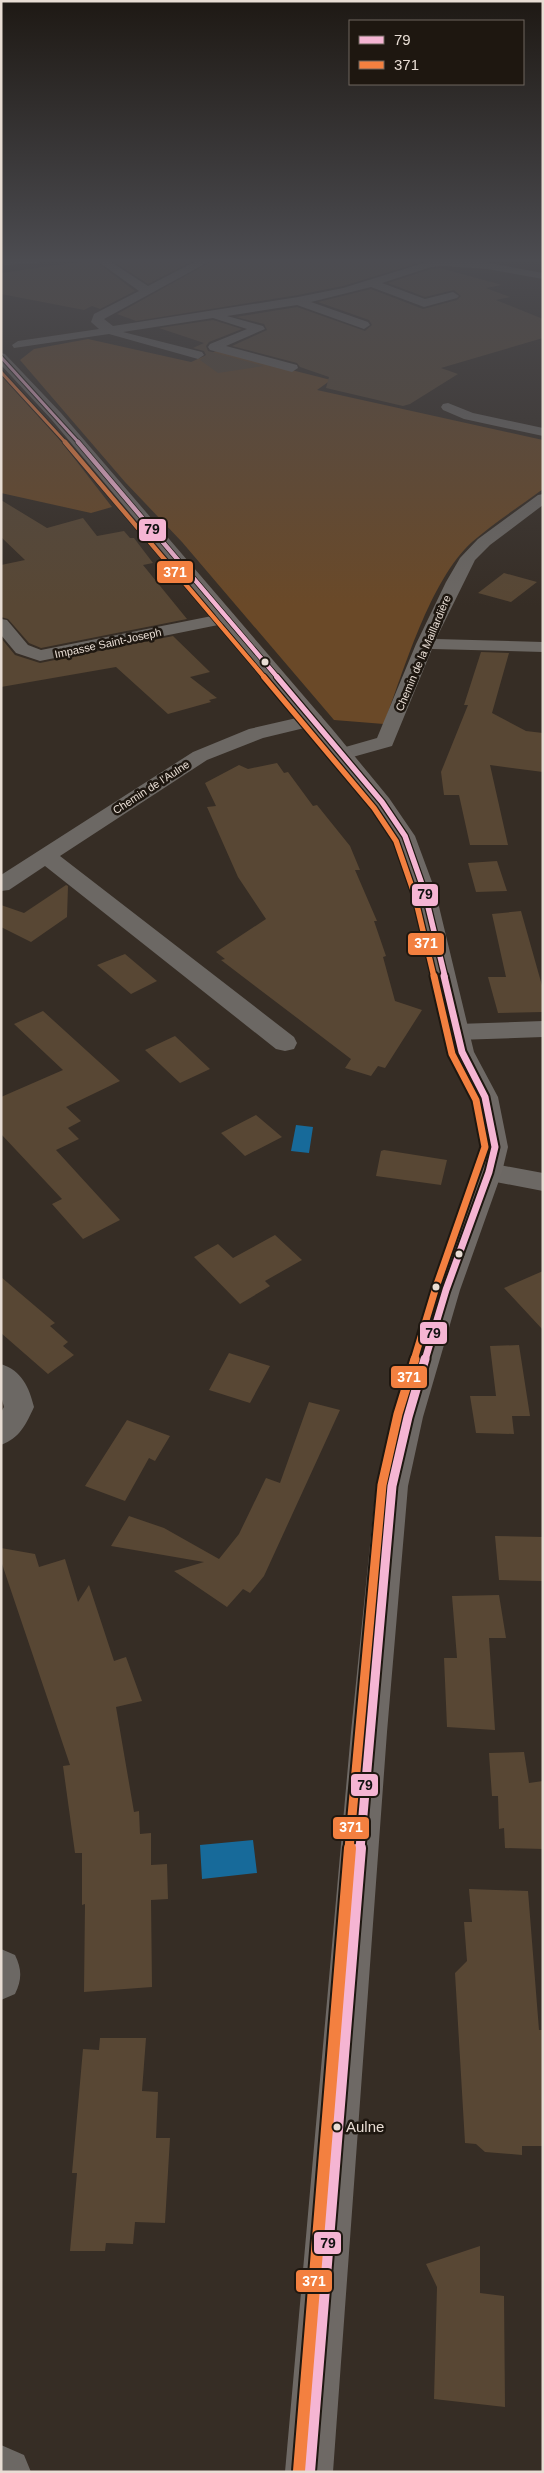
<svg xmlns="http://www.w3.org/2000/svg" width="544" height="2473" font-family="Arial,sans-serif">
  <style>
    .green { fill: #6a4928 }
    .water { fill: #176a9a }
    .building { fill: #584734 }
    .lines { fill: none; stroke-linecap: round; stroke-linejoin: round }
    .street { fill: #6c6864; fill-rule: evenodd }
    .secondary { fill: #6e6965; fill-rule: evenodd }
    .bus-1-far5-casing { stroke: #1e1710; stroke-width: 5 }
    .bus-1-far4-casing { stroke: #1e1710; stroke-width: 6 }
    .bus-1-far3-casing { stroke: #1e1710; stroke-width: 8 }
    .bus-1-far2-casing { stroke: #1e1710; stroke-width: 11 }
    .bus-1-far1-casing { stroke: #1e1710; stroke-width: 13 }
    .bus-1-casing { stroke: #1e1710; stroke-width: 16 }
    .bus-2-far5-casing { stroke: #1e1710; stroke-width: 5 }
    .bus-2-far4-casing { stroke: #1e1710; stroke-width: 6 }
    .bus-2-far3-casing { stroke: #1e1710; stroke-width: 8 }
    .bus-2-far2-casing { stroke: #1e1710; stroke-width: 11 }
    .bus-2-far1-casing { stroke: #1e1710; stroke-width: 13 }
    .bus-2-casing { stroke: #1e1710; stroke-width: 16 }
    .bus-1-far5 { stroke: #f5b5d3; stroke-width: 3 }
    .bus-1-far4 { stroke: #f5b5d3; stroke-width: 4.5 }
    .bus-1-far3 { stroke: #f5b5d3; stroke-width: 5.5 }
    .bus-1-far2 { stroke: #f5b5d3; stroke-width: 7 }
    .bus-1-far1 { stroke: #f5b5d3; stroke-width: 9 }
    .bus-1 { stroke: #f5b5d3; stroke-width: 12 }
    .bus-2-far5 { stroke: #f38040; stroke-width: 3 }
    .bus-2-far4 { stroke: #f38040; stroke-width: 4.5 }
    .bus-2-far3 { stroke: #f38040; stroke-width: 5.5 }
    .bus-2-far2 { stroke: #f38040; stroke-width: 7 }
    .bus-2-far1 { stroke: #f38040; stroke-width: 9 }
    .bus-2 { stroke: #f38040; stroke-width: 12 }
    .bus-dot { fill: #e8ddd4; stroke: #1e1710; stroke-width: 2 }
    .labels { text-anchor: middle; stroke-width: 5; stroke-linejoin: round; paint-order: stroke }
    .far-street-label { font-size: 11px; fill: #e8ddd4; stroke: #1e1710 }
    .near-bus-label { font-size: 15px; fill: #e8ddd4; stroke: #1e1710; text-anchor: start }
    .line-badge { stroke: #1e1710; stroke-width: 2 }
    .badge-label { font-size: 14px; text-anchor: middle; font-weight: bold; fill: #fff }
    .pale-badge-label { font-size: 14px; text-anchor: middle; font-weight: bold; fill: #111 }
  </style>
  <rect width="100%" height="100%" fill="#362d25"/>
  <path class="green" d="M 88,339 L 191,362 L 216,351 L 331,380 L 317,390 L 543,440 L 543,489 C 520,506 494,523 472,542 C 430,580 404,670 384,724 L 334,720 L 182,542 L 125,482 L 20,360 L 34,349 Z
    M 1,369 L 36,409 L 112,507 L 91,513 L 1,493 Z"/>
  <path class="water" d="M 296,1125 L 313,1127 L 309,1153 L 291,1151 Z
    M 253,1840 L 257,1873 L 202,1879 L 200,1845 Z"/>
  <path class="building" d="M 94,260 L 135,291 L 100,309 L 92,306 L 84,310 L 1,294 L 1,273 Z
    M 111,260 L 195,260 L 148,284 Z
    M 214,260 L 425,260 L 425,261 L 343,286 L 298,295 L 136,321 L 117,314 Z
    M 440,268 L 502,285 L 486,288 L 510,297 L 496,300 L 543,319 L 543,338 L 441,368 L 458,374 L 410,404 L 403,406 L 326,388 L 329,377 L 300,367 L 297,363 L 232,346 L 267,330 L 264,324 L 236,317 L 297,307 L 365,331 L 372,325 L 369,320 L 318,302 L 371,289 L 423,309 L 457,300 L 461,296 L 454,290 L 425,297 L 388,283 L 431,269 Z
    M 213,320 L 242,329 L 209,342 L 206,346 L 208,351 L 264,366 L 218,373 L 200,360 L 206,355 L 204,351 L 193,348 L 204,343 L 159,328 Z
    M 1,500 L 47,528 L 83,518 L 97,536 L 124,531 L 130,538 L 134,538 L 153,563 L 143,565 L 187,619 L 41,648 L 29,643 L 8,619 L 1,617 L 1,565 L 25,560 L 1,537 Z
    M 504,573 L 537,582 L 511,602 L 478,593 Z
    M 173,636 L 210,672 L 190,677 L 217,698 L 209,700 L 211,702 L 168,714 L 116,667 L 1,687 L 1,638 L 15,655 L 40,663 Z
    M 481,652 L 509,653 L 492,713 L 526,731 L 543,733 L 543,772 L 490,765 L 508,845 L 470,845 L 459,795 L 444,795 L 441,772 L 468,705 L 464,705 Z
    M 277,763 L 284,773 L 288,772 L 313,806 L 317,805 L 350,846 L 360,870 L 355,870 L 377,921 L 374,921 L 386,956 L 383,957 L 395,1001 L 422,1010 L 385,1068 L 378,1066 L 371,1076 L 345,1068 L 351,1059 L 221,960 L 225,959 L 216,952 L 266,919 L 238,877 L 207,807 L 216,806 L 205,783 L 239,765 L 248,769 Z
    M 497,861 L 507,891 L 476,892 L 468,863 Z
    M 66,885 L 68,886 L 67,917 L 31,942 L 1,927 L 1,905 L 24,913 Z
    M 521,911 L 543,989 L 543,1012 L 498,1013 L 488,977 L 506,977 L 492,914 Z
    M 125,954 L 157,981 L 131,994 L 97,965 Z
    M 43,1011 L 120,1081 L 66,1107 L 81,1121 L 68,1128 L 79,1139 L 56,1150 L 120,1220 L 83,1239 L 52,1204 L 62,1199 L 1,1134 L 1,1097 L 63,1070 L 14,1024 Z
    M 175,1036 L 210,1069 L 180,1083 L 145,1050 Z
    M 256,1115 L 282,1137 L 245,1156 L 221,1133 Z
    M 384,1150 L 447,1160 L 441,1185 L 376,1176 L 381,1151 Z
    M 275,1235 L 302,1260 L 265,1281 L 270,1286 L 240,1304 L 194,1257 L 218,1244 L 233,1258 Z
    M 543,1271 L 543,1330 L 504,1288 Z
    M 1,1277 L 55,1323 L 50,1326 L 68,1342 L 63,1346 L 74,1355 L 48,1374 L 1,1333 Z
    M 519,1345 L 530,1416 L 512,1416 L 514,1434 L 476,1433 L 470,1396 L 496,1396 L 490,1346 Z
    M 229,1353 L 270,1366 L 250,1403 L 209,1390 Z
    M 309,1402 L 340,1410 L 264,1576 L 250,1593 L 243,1589 L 227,1607 L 174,1571 L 204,1562 L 111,1546 L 129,1516 L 164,1528 L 219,1559 L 239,1534 L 266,1478 L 280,1483 Z
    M 127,1420 L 170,1436 L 155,1461 L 149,1458 L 125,1501 L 85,1486 Z
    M 495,1536 L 543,1537 L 543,1581 L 499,1580 Z
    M 1,1548 L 35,1554 L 39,1567 L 65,1559 L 78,1602 L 89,1585 L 114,1661 L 126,1657 L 142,1701 L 116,1707 L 134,1812 L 139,1811 L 140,1834 L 151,1833 L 151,1865 L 167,1864 L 168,1899 L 151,1900 L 152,1987 L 84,1992 L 85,1904 L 82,1905 L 82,1853 L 75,1853 L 63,1766 L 70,1765 L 1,1561 Z
    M 499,1595 L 506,1638 L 489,1638 L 495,1730 L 447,1727 L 444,1658 L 457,1658 L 452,1596 Z
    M 524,1752 L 529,1783 L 543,1781 L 543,1849 L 505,1848 L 504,1828 L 499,1829 L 498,1796 L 492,1796 L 489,1753 Z
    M 469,1889 L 528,1891 L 539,2030 L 543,2030 L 543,2146 L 522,2146 L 522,2155 L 485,2152 L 476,2144 L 465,2143 L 455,1973 L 467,1961 L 464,1922 L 472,1922 Z
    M 100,2038 L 146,2038 L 142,2091 L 158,2092 L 156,2138 L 170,2138 L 165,2223 L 135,2222 L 133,2244 L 106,2243 L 105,2251 L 70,2251 L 77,2173 L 72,2173 L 83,2049 L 99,2050 Z
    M 480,2246 L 480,2293 L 504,2296 L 505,2407 L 434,2399 L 437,2287 L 426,2264 Z"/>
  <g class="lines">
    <path class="street" d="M 9,260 L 43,260 L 37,263 L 5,265 L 3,263 Z
      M 96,260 L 108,260 L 148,286 L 198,260 L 212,260 L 104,319 L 113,326 L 298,297 L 343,288 L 430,261 L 473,260 L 543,273 L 543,279 L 487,269 L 444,266 L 431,267 L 382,283 L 425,299 L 453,292 L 459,296 L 457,298 L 424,307 L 371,287 L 311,302 L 368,322 L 370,325 L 364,329 L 297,305 L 227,316 L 263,326 L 265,329 L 226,346 L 297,365 L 298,368 L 292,372 L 210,350 L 208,347 L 210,344 L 247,329 L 213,318 L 123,332 L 202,352 L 204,355 L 198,359 L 109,334 L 14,348 L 12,345 L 18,341 L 99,329 L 91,322 L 94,314 L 139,291 Z
      M 448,403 L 473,413 L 543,428 L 543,436 L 464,419 L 443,410 L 441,407 L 443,404 Z
      M 543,494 L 543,505 L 490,545 L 475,560 L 436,639 L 543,642 L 543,652 L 432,649 L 392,746 L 342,760 L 335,758 L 332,754 L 335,750 L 377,738 L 416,644 L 446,582 L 460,558 L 478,539 L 538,495 Z
      M 227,613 L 233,614 L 236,618 L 233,622 L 40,661 L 16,653 L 1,635 L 1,619 L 7,620 L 28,645 L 41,650 Z
      M 314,714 L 321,716 L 323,720 L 321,724 L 263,738 L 207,760 L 60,856 L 294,1037 L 297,1043 L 294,1049 L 285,1051 L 276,1049 L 45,866 L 9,890 L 1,891 L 1,875 L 193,752 L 249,729 Z
      M 543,1021 L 543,1037 L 457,1040 L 448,1037 L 445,1032 L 448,1027 L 457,1024 Z
      M 489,1163 L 543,1173 L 543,1191 L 480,1179 L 476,1172 L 480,1165 Z
      M 1,1364 C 22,1371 29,1387 34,1407 C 26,1424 20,1438 1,1445 L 1,1412 L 4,1407 L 1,1396 Z
      M 1,1949 L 15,1955 C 22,1970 22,1979 15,1994 L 1,2000 Z
      M 1,2445 L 24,2455 L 31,2472 L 1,2472 Z"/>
    <path class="secondary" d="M 1,353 L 5,354 L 61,413 L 333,730 L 389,798 L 415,836 L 435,890 L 474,1052 L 498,1097 L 508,1147 L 502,1172 L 460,1290 L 423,1417 L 408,1486 L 387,1732 L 333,2472 L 285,2472 L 351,1732 L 376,1486 L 393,1417 L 432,1290 L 476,1172 L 482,1147 L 472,1097 L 450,1052 L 413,890 L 395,836 L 374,806 L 319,738 L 51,419 L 1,365 Z"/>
    <defs>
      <path id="bus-1-far5" d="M 1,357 L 80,444"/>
      <path id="bus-1-far4" d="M 78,442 L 278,678"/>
      <path id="bus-1-far3" d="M 277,677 L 382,802 L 405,836 L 424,890 L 445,977"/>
      <path id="bus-1-far2" d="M 425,1360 L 446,1290 L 489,1172 L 495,1147 L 485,1097 L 462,1052 L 444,976"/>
      <path id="bus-1-far1" d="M 360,1849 L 392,1486 L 408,1417 L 425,1359"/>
      <path id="bus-1" d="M 309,2472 L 360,1848"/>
      <path id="bus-2-far5" d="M 1,372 L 67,444"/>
      <path id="bus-2-far4" d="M 65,442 L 265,678"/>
      <path id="bus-2-far3" d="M 264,677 L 374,808 L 396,841 L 414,893 L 434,977"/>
      <path id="bus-2-far2" d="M 414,1360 L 436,1287 L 485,1147 L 476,1100 L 452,1054 L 434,976"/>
      <path id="bus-2-far1" d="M 349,1849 L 382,1485 L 398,1414 L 415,1359"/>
      <path id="bus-2" d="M 299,2471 L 350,1848"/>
    </defs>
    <use href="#bus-1-far5" class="bus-1-far5-casing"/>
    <use href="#bus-1-far4" class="bus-1-far4-casing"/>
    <use href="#bus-1-far3" class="bus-1-far3-casing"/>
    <use href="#bus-1-far2" class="bus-1-far2-casing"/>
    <use href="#bus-1-far1" class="bus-1-far1-casing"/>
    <use href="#bus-1" class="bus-1-casing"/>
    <use href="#bus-2-far5" class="bus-2-far5-casing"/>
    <use href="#bus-2-far4" class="bus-2-far4-casing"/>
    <use href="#bus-2-far3" class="bus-2-far3-casing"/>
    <use href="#bus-2-far2" class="bus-2-far2-casing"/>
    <use href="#bus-2-far1" class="bus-2-far1-casing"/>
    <use href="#bus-2" class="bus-2-casing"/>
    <use href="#bus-1-far5" class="bus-1-far5"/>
    <use href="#bus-1-far4" class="bus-1-far4"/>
    <use href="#bus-1-far3" class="bus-1-far3"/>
    <use href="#bus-1-far2" class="bus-1-far2"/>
    <use href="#bus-1-far1" class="bus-1-far1"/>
    <use href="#bus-1" class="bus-1"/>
    <use href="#bus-2-far5" class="bus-2-far5"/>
    <use href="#bus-2-far4" class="bus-2-far4"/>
    <use href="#bus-2-far3" class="bus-2-far3"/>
    <use href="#bus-2-far2" class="bus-2-far2"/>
    <use href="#bus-2-far1" class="bus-2-far1"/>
    <use href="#bus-2" class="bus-2"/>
  </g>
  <linearGradient id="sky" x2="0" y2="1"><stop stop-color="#1e1914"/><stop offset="0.43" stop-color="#4c4c51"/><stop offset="1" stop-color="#4c4c51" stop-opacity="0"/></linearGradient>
  <rect width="544" height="606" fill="url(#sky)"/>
  <g class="bus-dot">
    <circle cx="265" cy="662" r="4.5"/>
    <circle cx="459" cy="1254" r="4.5"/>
    <circle cx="436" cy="1287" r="4.5"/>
    <circle cx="337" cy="2127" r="4.5"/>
  </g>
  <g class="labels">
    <g class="far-street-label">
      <text transform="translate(108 643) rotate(-12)" y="4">Impasse Saint-Joseph</text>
      <text transform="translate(423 653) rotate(-67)" y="4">Chemin de la Maillardière</text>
      <text transform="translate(151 787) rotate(-33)" y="4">Chemin de l'Aulne</text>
    </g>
    <g class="near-bus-label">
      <text x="346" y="2132">Aulne</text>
    </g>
  </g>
  <g class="line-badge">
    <rect x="138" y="518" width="29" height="24" rx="5" fill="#f5b5d3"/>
    <rect x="156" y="560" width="38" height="24" rx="5" fill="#f38040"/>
    <rect x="411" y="883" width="28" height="24" rx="5" fill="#f5b5d3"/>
    <rect x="407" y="932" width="38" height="24" rx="5" fill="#f38040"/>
    <rect x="419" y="1321" width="29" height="24" rx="5" fill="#f5b5d3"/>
    <rect x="390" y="1365" width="38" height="24" rx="5" fill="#f38040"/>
    <rect x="350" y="1773" width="29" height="24" rx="5" fill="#f5b5d3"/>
    <rect x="332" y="1816" width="38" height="24" rx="5" fill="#f38040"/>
    <rect x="313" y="2231" width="29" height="24" rx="5" fill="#f5b5d3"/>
    <rect x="295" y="2269" width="38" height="24" rx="5" fill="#f38040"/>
  </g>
  <g class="badge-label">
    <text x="175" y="577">371</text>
    <text x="426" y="948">371</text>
    <text x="409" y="1382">371</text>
    <text x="351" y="1832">371</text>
    <text x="314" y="2286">371</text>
  </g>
  <g class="pale-badge-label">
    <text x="152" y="534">79</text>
    <text x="425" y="899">79</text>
    <text x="433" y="1338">79</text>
    <text x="365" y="1790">79</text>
    <text x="328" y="2248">79</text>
  </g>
  <rect width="544" height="2473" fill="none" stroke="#e8ddd4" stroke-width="5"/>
  <rect x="349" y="20" width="175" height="65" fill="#1e1710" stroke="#6f665e"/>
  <rect x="359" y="36" width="25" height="8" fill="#f5b5d3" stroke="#6f665e"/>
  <text x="394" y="45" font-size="15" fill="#e8ddd4">79</text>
  <rect x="359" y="61" width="25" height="8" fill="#f38040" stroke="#6f665e"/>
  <text x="394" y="70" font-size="15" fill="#e8ddd4">371</text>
</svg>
